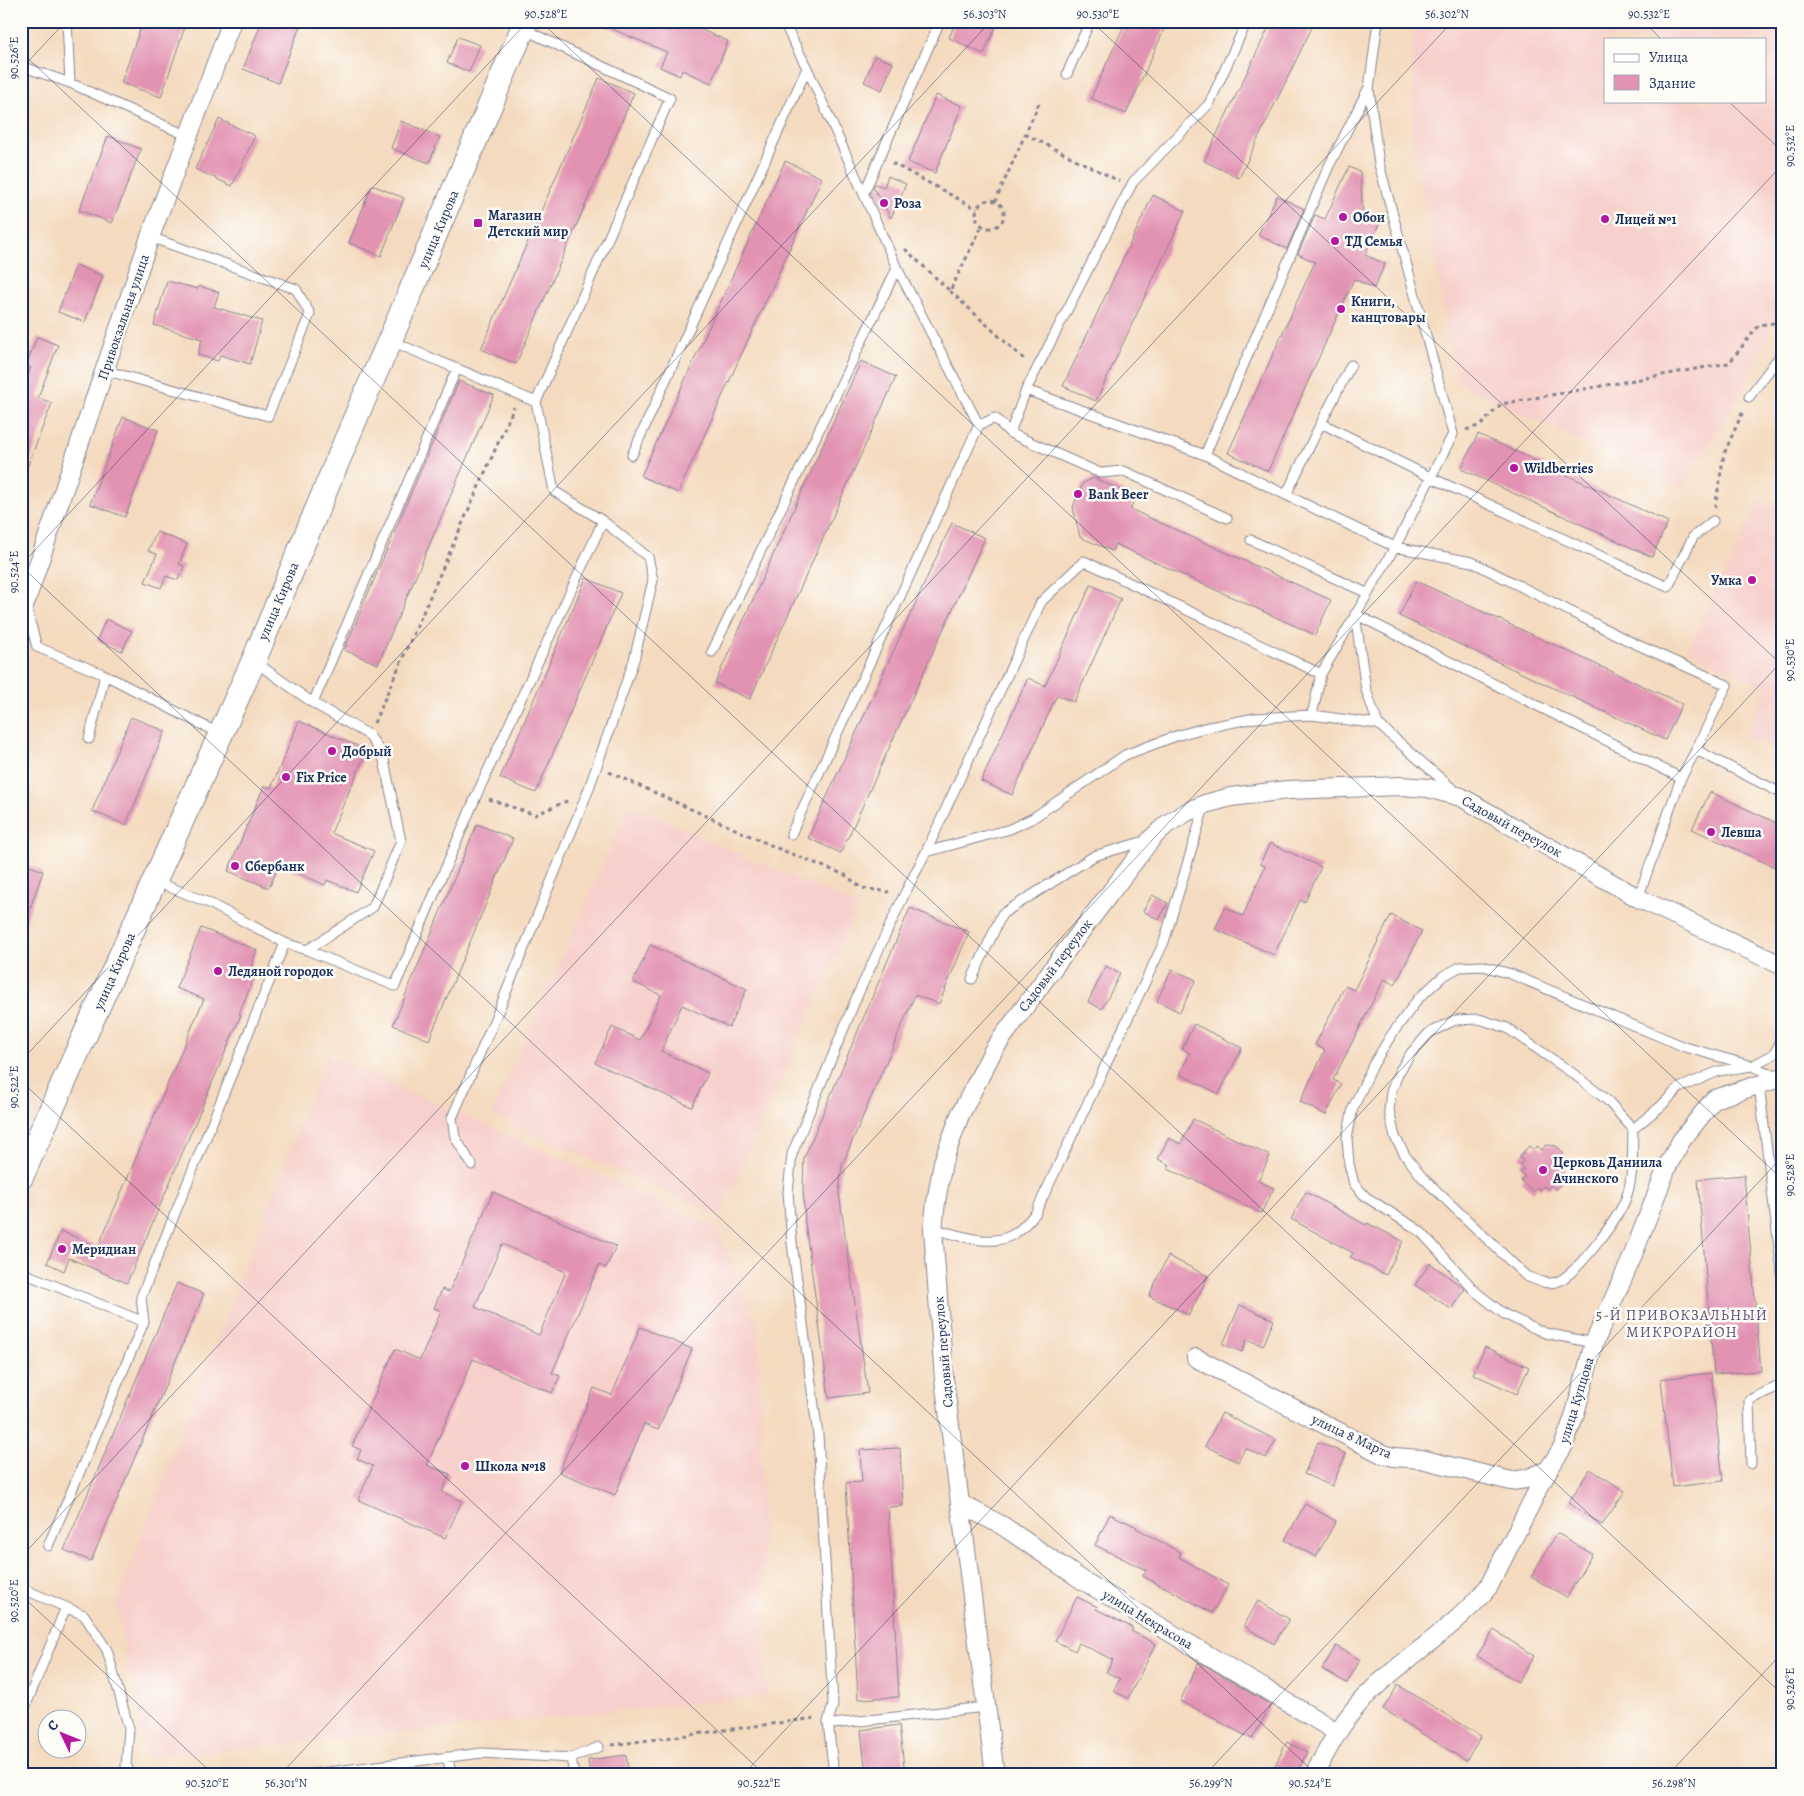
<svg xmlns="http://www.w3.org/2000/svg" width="1804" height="1796" font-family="Alegreya,serif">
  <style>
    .built { fill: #f7d0cb; fill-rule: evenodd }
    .building { fill: #e293b2; fill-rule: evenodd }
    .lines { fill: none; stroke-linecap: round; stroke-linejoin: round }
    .service-casing { stroke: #88848e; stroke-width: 11 }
    .minor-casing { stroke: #88848e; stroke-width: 20 }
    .secondary-casing { stroke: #88848e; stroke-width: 26 }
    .path { stroke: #88848e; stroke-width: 3; stroke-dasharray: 4 4; stroke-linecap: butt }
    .service { stroke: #fff; stroke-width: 9 }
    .minor { stroke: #fff; stroke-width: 18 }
    .secondary { stroke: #fff; stroke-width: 24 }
    .ticks { fill: none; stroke: #1b2f5e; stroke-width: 1; stroke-opacity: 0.45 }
    .poi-dot { fill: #b5179e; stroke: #fdfcf7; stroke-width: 2 }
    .labels { text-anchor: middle; stroke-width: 5; stroke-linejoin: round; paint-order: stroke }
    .poi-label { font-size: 14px; font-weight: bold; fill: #1b2f5e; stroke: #fdfcf7; text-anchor: start }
    .street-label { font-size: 14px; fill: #1b2f5e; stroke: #fdfcf7 }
    .neighbourhood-label { font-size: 15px; letter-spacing: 1px; fill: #61527b; stroke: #fdfcf7 }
    .neatline { fill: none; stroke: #1b2f5e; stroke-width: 2 }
    .ticks-label { font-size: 12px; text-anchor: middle; fill: #1b2f5e }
  </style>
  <rect width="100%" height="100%" fill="#fdfcf7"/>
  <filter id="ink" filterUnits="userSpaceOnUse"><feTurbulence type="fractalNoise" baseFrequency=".02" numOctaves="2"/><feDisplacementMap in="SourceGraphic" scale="10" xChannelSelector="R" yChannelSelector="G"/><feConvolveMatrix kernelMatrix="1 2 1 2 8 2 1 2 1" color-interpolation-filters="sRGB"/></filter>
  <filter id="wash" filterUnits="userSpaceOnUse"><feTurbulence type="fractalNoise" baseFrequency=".0096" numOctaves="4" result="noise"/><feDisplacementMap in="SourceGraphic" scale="20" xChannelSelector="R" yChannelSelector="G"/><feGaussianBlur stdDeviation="1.12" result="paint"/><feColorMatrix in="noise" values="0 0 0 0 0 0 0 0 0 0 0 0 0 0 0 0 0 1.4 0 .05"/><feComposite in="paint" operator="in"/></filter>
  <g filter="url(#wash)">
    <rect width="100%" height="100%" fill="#f4dabe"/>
    <path class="built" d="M 1413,21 L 1783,21 L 1783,302 L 1742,391 L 1681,489 L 1457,383 L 1412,136 ZM 1605,39 L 1765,39 L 1765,101 L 1605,101 Z
      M 1760,501 L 1783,510 L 1783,754 L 1746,737 L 1766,688 L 1687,650 Z
      M 629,805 L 858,906 L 720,1216 L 491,1115 Z
      M 327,1054 L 716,1227 L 759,1329 L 766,1696 L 146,1758 L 116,1603 Z"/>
    <g id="blocks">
      <path class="building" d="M 143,21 L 187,21 L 161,97 L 121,83 Z
        M 262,21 L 302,21 L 278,83 L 243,69 Z
        M 593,21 L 680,21 L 728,41 L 711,83 L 682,70 L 680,76 L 660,67 L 667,52 Z
        M 956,21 L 998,21 L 984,54 L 949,38 Z
        M 1126,21 L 1168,21 L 1126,114 L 1091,98 Z
        M 1272,21 L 1315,21 L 1239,178 L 1204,161 Z
        M 458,37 L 480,45 L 469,72 L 447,63 Z
        M 875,56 L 893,63 L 882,90 L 864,82 Z
        M 599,78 L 634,93 L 516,364 L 481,349 Z
        M 936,95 L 962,106 L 935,173 L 908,162 Z
        M 219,119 L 255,136 L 232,186 L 195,169 Z
        M 401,121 L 440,137 L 429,163 L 391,148 Z
        M 108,136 L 141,149 L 112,223 L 79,210 Z
        M 785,161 L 822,178 L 678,493 L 641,476 Z
        M 1349,167 L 1360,172 L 1363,214 L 1380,222 L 1365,255 L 1385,264 L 1374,288 L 1354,279 L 1268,471 L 1228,453 L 1315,262 L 1298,254 L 1315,215 L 1325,219 Z
        M 888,176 L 906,184 L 891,218 L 873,187 L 875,184 L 884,187 Z
        M 372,185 L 404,198 L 381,256 L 349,243 Z
        M 1153,195 L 1185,211 L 1096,401 L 1063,386 Z
        M 1277,196 L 1304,209 L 1287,249 L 1258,235 Z
        M 76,265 L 103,276 L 85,322 L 58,312 Z
        M 167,281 L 198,289 L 199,286 L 219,292 L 214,307 L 262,321 L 250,364 L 220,355 L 218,361 L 198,355 L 202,339 L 154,325 Z
        M 37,337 L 58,345 L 38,398 L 52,403 L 23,478 L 21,478 L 21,391 L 31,368 L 26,366 Z
        M 861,361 L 896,377 L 750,699 L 715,683 Z
        M 459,381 L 494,395 L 378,664 L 344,650 Z
        M 123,417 L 158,430 L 125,517 L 90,504 Z
        M 1478,434 L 1668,522 L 1652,557 L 1461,469 Z
        M 1094,478 L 1136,497 L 1130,509 L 1331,600 L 1315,635 L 1115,544 L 1112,551 L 1080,537 L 1073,507 L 1083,483 Z
        M 952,523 L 985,538 L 841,853 L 808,838 Z
        M 157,532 L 187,544 L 179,564 L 184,566 L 178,580 L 166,576 L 161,588 L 145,582 L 157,554 L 148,551 Z
        M 586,578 L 621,593 L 536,793 L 500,778 Z
        M 1416,581 L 1682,704 L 1665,740 L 1399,616 Z
        M 1091,585 L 1121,599 L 1074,702 L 1057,695 L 1012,795 L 981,781 L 1028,678 L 1045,686 Z
        M 106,619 L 132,631 L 122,651 L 97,640 Z
        M 131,717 L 165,731 L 126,825 L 92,811 Z
        M 299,721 L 367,750 L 331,833 L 374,851 L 356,892 L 327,880 L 325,885 L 279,865 L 269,888 L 228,871 L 264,786 L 271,788 Z
        M 1710,792 L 1783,826 L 1783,871 L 1692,829 Z
        M 477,824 L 513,839 L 429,1040 L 393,1025 Z
        M 1270,843 L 1321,867 L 1305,902 L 1300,900 L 1274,955 L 1215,929 L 1225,907 L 1243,916 L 1265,866 L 1260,864 Z
        M 21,863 L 43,871 L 24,926 L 21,926 Z
        M 1152,895 L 1168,903 L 1159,920 L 1143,911 Z
        M 910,908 L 969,932 L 939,1004 L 915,995 L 842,1165 L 839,1193 L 868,1393 L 829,1398 L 805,1222 L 803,1189 L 804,1158 Z
        M 1391,915 L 1422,931 L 1395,985 L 1384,979 L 1333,1080 L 1341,1084 L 1326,1115 L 1300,1102 L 1325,1050 L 1315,1045 L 1345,986 L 1354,990 Z
        M 201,928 L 257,950 L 250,969 L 256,972 L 239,1014 L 241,1015 L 127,1283 L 69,1258 L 64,1271 L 47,1263 L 61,1231 L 98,1247 L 204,999 L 176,988 Z
        M 650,945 L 747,989 L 729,1027 L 682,1005 L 661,1051 L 708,1073 L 692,1107 L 595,1063 L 612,1027 L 640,1040 L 661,995 L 633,982 Z
        M 1106,966 L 1120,974 L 1102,1009 L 1088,1002 Z
        M 1172,969 L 1196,980 L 1180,1012 L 1157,1001 Z
        M 1194,1024 L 1242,1048 L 1219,1094 L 1180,1074 L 1190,1053 L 1182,1049 Z
        M 1193,1119 L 1270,1156 L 1258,1181 L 1274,1188 L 1261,1213 L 1193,1179 L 1192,1180 L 1168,1169 L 1170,1165 L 1158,1159 L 1169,1138 L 1181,1144 Z
        M 1546,1145 L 1556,1146 L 1563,1152 L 1564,1163 L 1561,1167 L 1565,1171 L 1562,1174 L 1566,1178 L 1556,1189 L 1551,1185 L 1548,1189 L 1544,1186 L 1540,1190 L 1537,1187 L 1533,1192 L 1521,1181 L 1525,1176 L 1520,1172 L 1524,1169 L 1520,1165 L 1523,1161 L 1519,1157 L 1529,1146 L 1534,1150 L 1537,1146 L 1542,1150 Z
        M 1744,1175 L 1761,1371 L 1714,1374 L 1698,1179 Z
        M 493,1192 L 616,1246 L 606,1268 L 599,1265 L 552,1373 L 560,1376 L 552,1393 L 473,1359 L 427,1465 L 450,1474 L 442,1492 L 462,1501 L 445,1538 L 358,1500 L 373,1466 L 357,1459 L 361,1450 L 352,1446 L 395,1349 L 420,1360 L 441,1311 L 434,1308 L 442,1289 L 449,1292 ZM 502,1244 L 566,1272 L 539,1335 L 475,1307 Z
        M 1306,1192 L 1366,1225 L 1367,1223 L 1403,1241 L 1386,1275 L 1350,1257 L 1353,1253 L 1291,1219 Z
        M 1168,1256 L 1208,1276 L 1189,1315 L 1149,1296 Z
        M 1430,1263 L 1465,1289 L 1451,1309 L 1415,1285 Z
        M 177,1283 L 204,1294 L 91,1561 L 64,1550 Z
        M 1240,1305 L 1274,1320 L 1263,1346 L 1247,1339 L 1242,1352 L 1223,1344 Z
        M 640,1327 L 692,1349 L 658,1430 L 644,1424 L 615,1495 L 559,1472 L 594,1388 L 612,1395 Z
        M 1485,1347 L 1529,1367 L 1517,1394 L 1473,1374 Z
        M 1711,1373 L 1723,1481 L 1673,1487 L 1661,1379 Z
        M 1222,1413 L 1276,1440 L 1266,1458 L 1245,1448 L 1238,1462 L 1205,1446 Z
        M 1318,1442 L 1346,1454 L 1332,1486 L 1304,1474 Z
        M 900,1448 L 903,1506 L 888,1507 L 899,1697 L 858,1699 L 846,1483 L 862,1482 L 860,1450 Z
        M 1590,1469 L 1625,1491 L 1602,1525 L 1568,1503 Z
        M 1305,1504 L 1336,1521 L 1316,1557 L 1285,1540 Z
        M 1110,1514 L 1137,1527 L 1136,1528 L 1181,1553 L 1179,1557 L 1228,1585 L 1212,1613 L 1163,1586 L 1163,1587 L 1143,1576 L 1146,1570 L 1095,1545 Z
        M 1557,1533 L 1592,1554 L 1567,1597 L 1531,1577 Z
        M 1077,1597 L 1098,1607 L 1096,1609 L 1133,1628 L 1131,1631 L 1156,1644 L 1128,1698 L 1113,1691 L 1120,1679 L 1106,1672 L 1113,1660 L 1079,1643 L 1075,1651 L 1055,1641 Z
        M 1258,1601 L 1289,1619 L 1274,1644 L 1244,1626 Z
        M 1494,1630 L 1534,1656 L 1518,1682 L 1477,1656 Z
        M 1336,1646 L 1360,1660 L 1347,1683 L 1322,1669 Z
        M 1199,1662 L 1271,1705 L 1252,1739 L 1218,1721 L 1219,1720 L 1180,1701 Z
        M 1398,1685 L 1481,1736 L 1466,1761 L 1383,1709 Z
        M 899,1725 L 905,1775 L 866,1775 L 861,1730 Z
        M 1287,1742 L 1307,1752 L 1296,1775 L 1270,1775 Z
        M 626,1755 L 629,1775 L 590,1775 L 588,1760 Z"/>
    </g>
  </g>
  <g filter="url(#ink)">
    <use href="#blocks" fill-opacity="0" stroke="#88848e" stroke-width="1"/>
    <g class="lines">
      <defs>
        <path id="service" d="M 67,21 L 70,83
          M 783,21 L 807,68 L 897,268 L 979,425
          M 1378,21 L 1369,89 L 1379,164 L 1453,434 L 1395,547 L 1472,562 L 1629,641 L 1727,685 L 1696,750 L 1783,794
          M 21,66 L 70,83 L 188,136
          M 1067,74 L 1090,21
          M 864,193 L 940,21
          M 391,341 L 536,402 L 670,98 L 523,29
          M 1351,365 L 1321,423 L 1432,478 L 1668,587 L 1693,537 L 1713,521
          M 104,370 L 268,416 L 310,314 L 296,289 L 150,237
          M 1026,390 L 1133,182 L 1209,104 L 1247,21
          M 1749,397 L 1783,352
          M 1010,433 L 1100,473 L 1124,471 L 1227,518
          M 632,455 L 807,68
          M 1205,455 L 1328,168 L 1368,89
          M 1286,495 L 1321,423
          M 1251,540 L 1367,593
          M 26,607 L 37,647 L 105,675 L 220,734
          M 1355,614 L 1681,778 L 1638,898
          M 1355,614 L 1366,690 L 1378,724
          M 712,652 L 897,268
          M 254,661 L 313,703 L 369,735 L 383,756 L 401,841 L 373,907 L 307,950
          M 313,703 L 457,368
          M 89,739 L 105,675
          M 1681,778 L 1696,750
          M 791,834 L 979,425 L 995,418 L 1010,433 L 1026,390 L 1205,455 L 1286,495 L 1395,547 L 1321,674 L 1312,715 L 1378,724 L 1455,791
          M 926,852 L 1041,602 L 1084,561 L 1321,674
          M 155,881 L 209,903 L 285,943 L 307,950 L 395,986 L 477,794 L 603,521
          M 972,979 L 1002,914 L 1094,856 L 1148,840
          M 1759,1085 L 1783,1280
          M 1633,1129 C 1632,1152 1634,1176 1626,1198 C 1618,1219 1579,1271 1559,1281 C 1548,1286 1536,1280 1526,1276 L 1422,1177 L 1405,1155 L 1395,1137 L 1389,1111 L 1391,1092 L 1399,1072 L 1411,1053 L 1429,1033 L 1455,1020 L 1479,1019 L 1507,1028 L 1575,1075 L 1608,1101 L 1633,1129 L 1660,1107 L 1679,1088 L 1719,1071 L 1752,1066 L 1777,1077
          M 472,1165 L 455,1137 L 452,1118 L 500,1007 L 588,791 L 634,660 L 653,580 L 648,557 L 603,521 L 554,491 L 536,402
          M 933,1229 C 957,1234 989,1248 1012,1235 C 1022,1230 1028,1221 1035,1214 L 1164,942 L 1205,804
          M 21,1272 L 144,1322 L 141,1297 L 285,943
          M 1594,1343 L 1545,1333 L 1504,1314 L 1476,1292 L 1420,1231 L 1366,1197 L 1354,1184 L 1349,1164 L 1347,1138 L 1353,1108 L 1373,1065 L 1392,1034 L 1418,999 L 1443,976 L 1460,967 L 1483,966 L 1511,974 L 1685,1047 L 1752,1066 L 1774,1054 L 1783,1037
          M 1751,1464 L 1749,1400 L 1783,1384
          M 48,1546 L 144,1322
          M 21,1588 L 84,1615 L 107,1650 L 129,1729 L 126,1765 L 131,1775
          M 985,1707 L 833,1724 L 828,1722 L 833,1705 L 818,1435 L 792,1243 L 788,1192 L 792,1154 L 858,994 L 905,893 L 926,852 L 1010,829 L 1033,818 L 1125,755 L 1176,736 L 1204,728 L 1255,718 L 1312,715
          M 21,1709 L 24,1710 L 66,1607
          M 828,1722 L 834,1775
          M 447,1757 L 452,1775
          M 571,1758 L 574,1775
          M 303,1775 L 482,1753 L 571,1758 L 599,1747"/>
        <path id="minor" d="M 21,615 L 150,237 L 232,21
          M 1196,1358 L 1382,1454 L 1394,1457 L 1421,1459 L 1511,1481 L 1526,1479 L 1548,1470
          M 961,1504 L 1003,1526 L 1082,1580 L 1337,1732
          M 995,1775 L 944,1379 L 933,1229 L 936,1202 L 943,1162 L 960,1115 L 994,1049 L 1059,960 L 1152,838 L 1167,824 L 1187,812 L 1205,804 L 1231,797 L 1287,790 L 1401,786 L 1428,788 L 1461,797 L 1638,898 L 1783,966
          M 1314,1775 C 1330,1744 1346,1714 1372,1690 C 1410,1654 1456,1627 1489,1586 L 1548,1470 L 1563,1447 L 1574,1417 L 1594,1343 L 1631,1260 L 1667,1167 L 1681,1141 L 1714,1099 L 1780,1078 L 1783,1079"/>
        <path id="secondary" d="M 21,1177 L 254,660 L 361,405 L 390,340 L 526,21"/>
      </defs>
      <use href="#service" class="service-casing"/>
      <use href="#minor" class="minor-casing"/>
      <use href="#secondary" class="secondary-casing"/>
      <path class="path" d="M 1025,134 L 1119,181
        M 892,163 L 977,209
        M976 214a14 14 0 1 1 28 0a14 14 0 1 1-28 0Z
        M 995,202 L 1040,101
        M 905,249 L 950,291 L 982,226
        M 950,291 L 1025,360
        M 1466,430 L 1481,425 L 1501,404 L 1729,363 L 1759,325 L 1773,323 L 1783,315
        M 1715,508 L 1724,454 L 1744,409
        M 374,723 L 514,407
        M 609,772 L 777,848 L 845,875 L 862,888 L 889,892
        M 489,799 L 535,815 L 569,800
        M 612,1745 L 816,1718"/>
      <use href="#service" class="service"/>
      <use href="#minor" class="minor"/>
      <use href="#secondary" class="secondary"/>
    </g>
  </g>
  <path class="ticks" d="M 540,21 L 1783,1180M 1091,21 L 1783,666M 1643,21 L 1661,39M 21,52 L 1783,1695M 21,69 L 66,21M 1728,101 L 1783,152M 21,565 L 528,21M 21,566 L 1317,1775M 21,1061 L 991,21M 21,1081 L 765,1775M 21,1557 L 1453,21M 21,1595 L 214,1775M 280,1775 L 1783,164M 743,1775 L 1783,660M 1205,1775 L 1783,1156M 1668,1775 L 1783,1652"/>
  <g class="poi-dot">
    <circle cx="884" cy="203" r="5"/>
    <circle cx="1343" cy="217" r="5"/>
    <circle cx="1605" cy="219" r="5"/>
    <rect x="473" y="218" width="10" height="10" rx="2.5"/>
    <circle cx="1335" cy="241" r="5"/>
    <circle cx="1341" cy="309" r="5"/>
    <circle cx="1514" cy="468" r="5"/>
    <circle cx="1078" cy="494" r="5"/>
    <circle cx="1752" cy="580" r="5"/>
    <circle cx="332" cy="751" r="5"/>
    <circle cx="286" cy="777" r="5"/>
    <circle cx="1711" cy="832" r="5"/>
    <circle cx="235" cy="866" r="5"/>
    <circle cx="218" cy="971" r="5"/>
    <circle cx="1543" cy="1170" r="5"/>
    <circle cx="62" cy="1249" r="5"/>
    <circle cx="465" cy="1466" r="5"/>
  </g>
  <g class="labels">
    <g class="poi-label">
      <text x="894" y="208">Роза</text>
      <text x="488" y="220">Магазин<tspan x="488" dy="16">Детский мир</tspan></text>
      <text x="1353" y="222">Обои</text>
      <text x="1615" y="224">Лицей №1</text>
      <text x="1345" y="246">ТД Семья</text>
      <text x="1351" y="306">Книги,<tspan x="1351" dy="16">канцтовары</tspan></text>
      <text x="1524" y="473">Wildberries</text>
      <text x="1088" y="499">Bank Beer</text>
      <text x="1742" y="585" text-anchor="end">Умка</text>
      <text x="342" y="756">Добрый</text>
      <text x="296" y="782">Fix Price</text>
      <text x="1721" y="837">Левша</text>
      <text x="245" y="871">Сбербанк</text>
      <text x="228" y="976">Ледяной городок</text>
      <text x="1553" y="1167">Церковь Даниила<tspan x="1553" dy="16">Ачинского</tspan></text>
      <text x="72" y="1254">Меридиан</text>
      <text x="475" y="1471">Школа №18</text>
    </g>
    <g class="street-label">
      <text transform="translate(438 229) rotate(-67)" y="5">улица Кирова</text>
      <text transform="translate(123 317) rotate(-71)" y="5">Привокзальная улица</text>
      <text transform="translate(278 601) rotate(-67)" y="5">улица Кирова</text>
      <text transform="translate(1512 826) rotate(29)" y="5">Садовый переулок</text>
      <text transform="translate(1055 965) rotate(-53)" y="5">Садовый переулок</text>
      <text transform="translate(114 971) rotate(-66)" y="5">улица Кирова</text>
      <text transform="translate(943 1352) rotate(-95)" y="5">Садовый переулок</text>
      <text transform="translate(1576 1400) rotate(-73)" y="5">улица Купцова</text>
      <text transform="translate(1352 1436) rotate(25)" y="5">улица 8 Марта</text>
      <text transform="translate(1148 1619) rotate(31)" y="5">улица Некрасова</text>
    </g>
    <g class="neighbourhood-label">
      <text x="1682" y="1320">5-Й ПРИВОКЗАЛЬНЫЙ<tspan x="1682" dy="17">МИКРОРАЙОН</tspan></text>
    </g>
  </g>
  <rect width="1804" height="1796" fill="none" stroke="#fdfcf7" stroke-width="55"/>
  <rect x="1604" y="38" width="162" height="65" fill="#fdfcf7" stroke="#a3aaba"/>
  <rect x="1614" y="54" width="25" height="8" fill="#ffffff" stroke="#a3aaba"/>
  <text x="1649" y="62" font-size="15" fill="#1b2f5e">Улица</text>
  <rect x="1614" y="75" width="25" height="15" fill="#e293b2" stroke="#a3aaba"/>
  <text x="1649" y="88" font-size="15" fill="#1b2f5e">Здание</text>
  <g transform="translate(62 1734) rotate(313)"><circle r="24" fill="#fdfcf7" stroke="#a3aaba"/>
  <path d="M0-4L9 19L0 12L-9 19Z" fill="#b5179e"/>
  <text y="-8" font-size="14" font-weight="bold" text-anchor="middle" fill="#1b2f5e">С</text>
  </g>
  <rect x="28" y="28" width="1748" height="1740" class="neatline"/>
  <g class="ticks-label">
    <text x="546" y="18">90.528°E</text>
    <text x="985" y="18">56.303°N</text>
    <text x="1098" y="18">90.530°E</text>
    <text x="1447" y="18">56.302°N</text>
    <text x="1649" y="18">90.532°E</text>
    <text transform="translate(14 58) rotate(-90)" y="4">90.526°E</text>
    <text transform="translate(1790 146) rotate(-90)" y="4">90.532°E</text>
    <text transform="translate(14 572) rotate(-90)" y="4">90.524°E</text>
    <text transform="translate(1790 660) rotate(-90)" y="4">90.530°E</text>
    <text transform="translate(14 1087) rotate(-90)" y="4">90.522°E</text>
    <text transform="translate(1790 1175) rotate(-90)" y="4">90.528°E</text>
    <text transform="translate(14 1601) rotate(-90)" y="4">90.520°E</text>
    <text transform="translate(1790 1689) rotate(-90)" y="4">90.526°E</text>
    <text x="207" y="1787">90.520°E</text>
    <text x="286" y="1787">56.301°N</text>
    <text x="759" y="1787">90.522°E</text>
    <text x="1211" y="1787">56.299°N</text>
    <text x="1310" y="1787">90.524°E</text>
    <text x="1674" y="1787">56.298°N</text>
  </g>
</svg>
